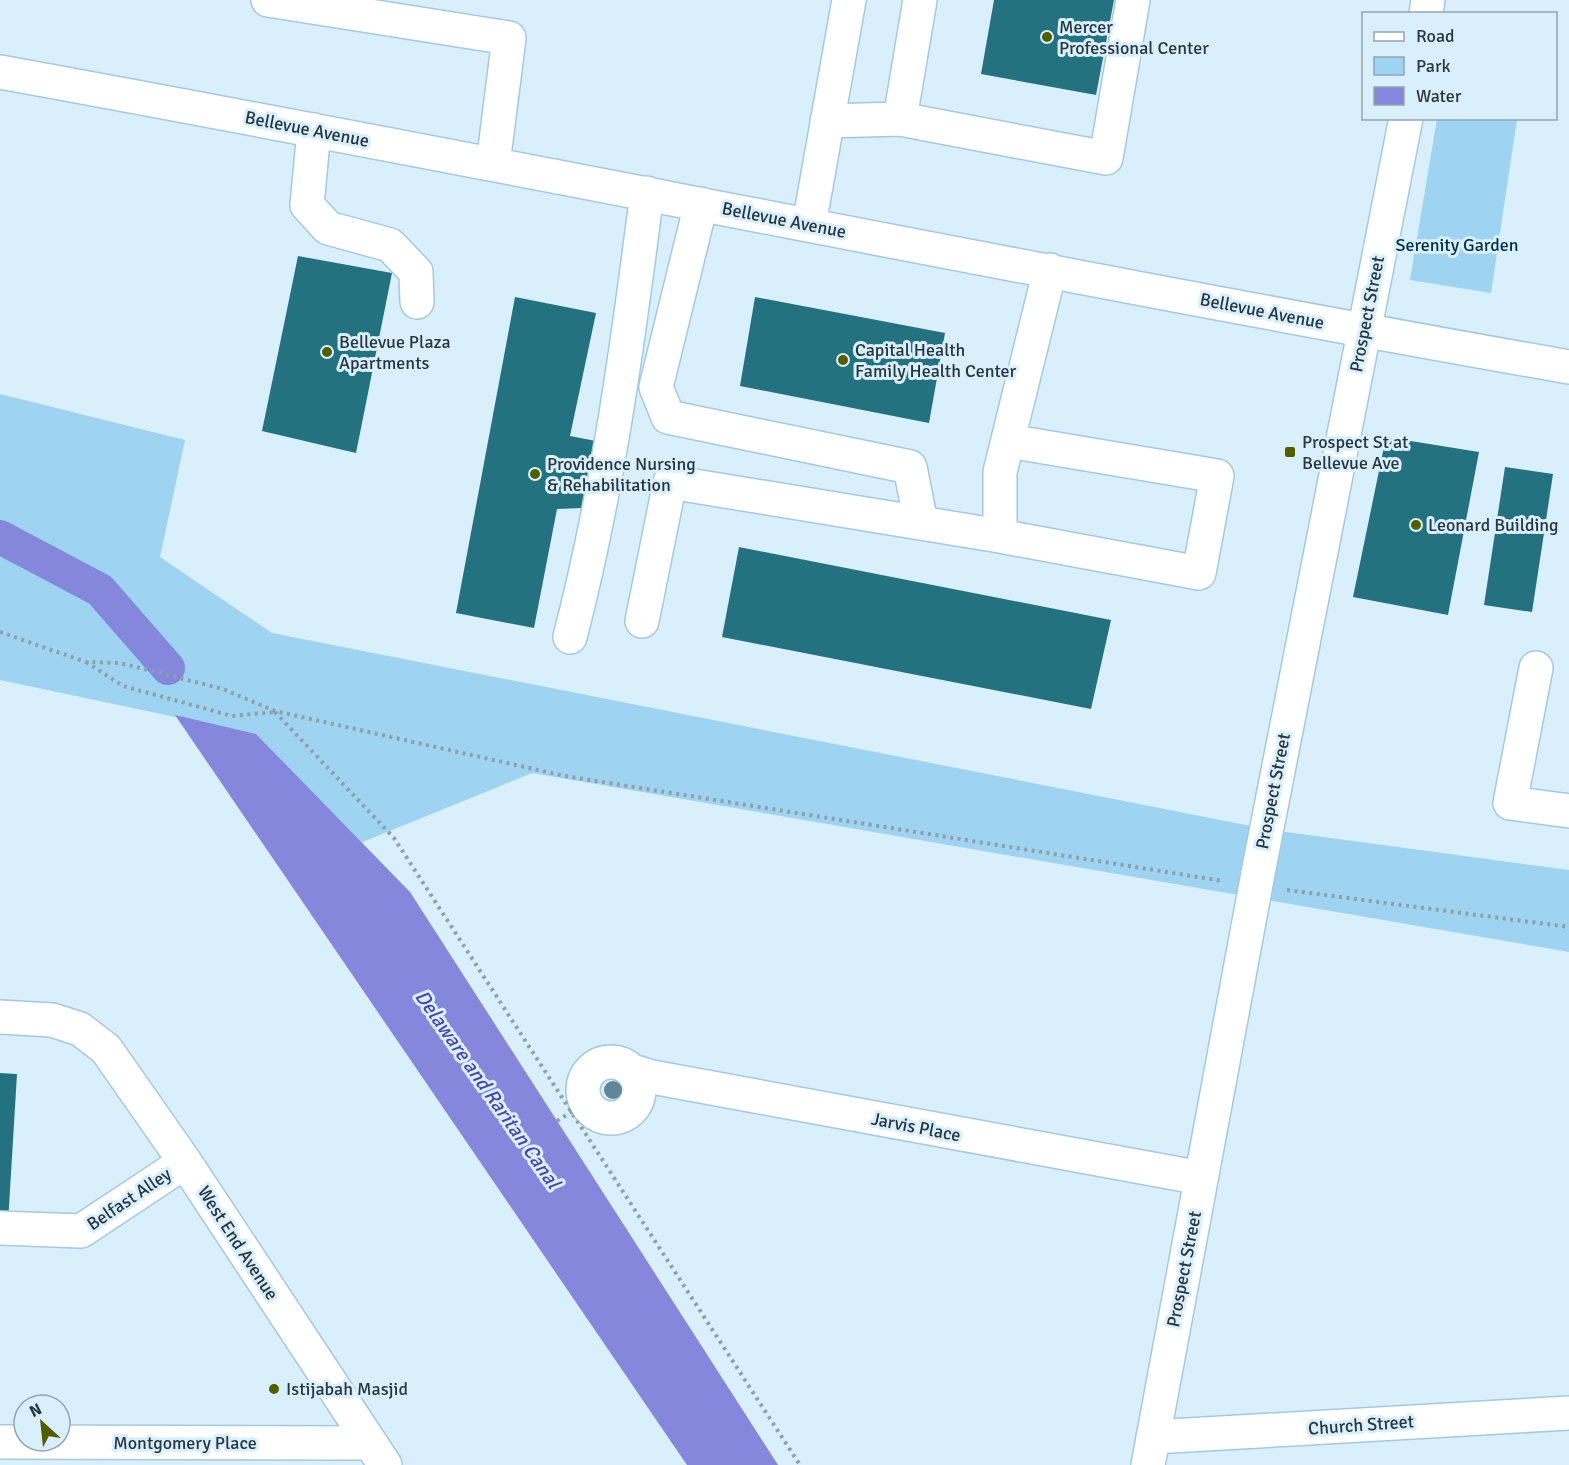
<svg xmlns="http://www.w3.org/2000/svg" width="1569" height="1465" font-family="Signika,sans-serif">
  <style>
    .green { fill: #9fd3f2 }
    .water { fill: #8587dd }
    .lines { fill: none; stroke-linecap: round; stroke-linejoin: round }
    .canal { stroke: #8587dd; stroke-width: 34 }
    .building { fill: #24727f }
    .minor-casing { stroke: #a5c9df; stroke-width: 36 }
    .path { stroke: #8da0ab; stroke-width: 4; stroke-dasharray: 3 4.5; stroke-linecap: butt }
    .minor { stroke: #fff; stroke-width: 33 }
    .minor-bridge-casing { stroke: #a5c9df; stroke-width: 36; stroke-linecap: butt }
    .minor-bridge { stroke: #fff; stroke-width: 33 }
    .tree { fill: #628698 }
    .poi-dot { fill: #515e00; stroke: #d9effc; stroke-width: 2 }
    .labels { text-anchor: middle; stroke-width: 6; stroke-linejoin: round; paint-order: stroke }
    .poi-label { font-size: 18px; fill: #27363f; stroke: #d9effc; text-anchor: start }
    .street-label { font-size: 18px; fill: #27363f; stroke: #d9effc }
    .park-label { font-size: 18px; fill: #003046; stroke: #d9effc }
    .water-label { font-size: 20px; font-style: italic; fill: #4a43a8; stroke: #d9effc }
  </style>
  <rect width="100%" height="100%" fill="#d9effc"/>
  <path class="green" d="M 1437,119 L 1517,119 L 1491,293 L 1410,280 Z
    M 0,394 L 185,440 L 160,557 L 272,633 L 1271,830 L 1569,870 L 1569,952 L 532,773 L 360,843 L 256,734 L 0,680 Z"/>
  <path class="water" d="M 175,715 L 256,734 L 410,892 L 778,1465 L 687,1465 Z"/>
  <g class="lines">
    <path class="canal" d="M 0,537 L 100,590 L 168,668"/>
  </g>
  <path class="building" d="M 994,0 L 1114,0 L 1096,95 L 981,74 Z
    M 298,256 L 392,273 L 356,453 L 262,431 Z
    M 515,297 L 596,313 L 570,436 L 596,441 L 582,508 L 557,509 L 534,628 L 456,613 Z
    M 755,297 L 945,333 L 929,423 L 740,386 Z
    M 1386,437 L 1479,452 L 1448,615 L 1353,597 Z
    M 1505,467 L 1553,474 L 1532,612 L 1484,605 Z
    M 739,547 L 1111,620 L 1091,709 L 722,637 Z
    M 0,1073 L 17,1074 L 8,1223 L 0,1222 Z"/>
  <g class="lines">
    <defs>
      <path id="minor" d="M 268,0 L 509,38 L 493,164
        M 1426,14 L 1428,0
        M 0,72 C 524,167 1045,275 1569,367
        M 900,119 L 920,0
        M 827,121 L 900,119 L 1106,158 L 1133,0
        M 314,130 L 307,205 L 328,228 L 390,245 L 416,272 L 417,302
        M 701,204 L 656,387 L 668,417 L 910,467 L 921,523
        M 809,225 L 849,0
        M 1008,441 L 1217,476 L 1199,573 L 1000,536 L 1000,472 L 1050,270
        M 642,621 L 670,482 L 1000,536
        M 570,637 C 608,491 628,342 647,193
        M 1536,668 L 1510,803 L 1569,811
        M 1259,868 L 1406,118
        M 0,1017 L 52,1020 L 80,1029 L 106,1049 L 185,1162 L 385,1465
        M583 1090a28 28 0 1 1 56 0a28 28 0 1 1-56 0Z
        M 632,1071 L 652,1077 L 1201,1178
        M 0,1228 L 81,1231 L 185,1162
        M 1153,1437 L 1569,1413
        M 0,1442 L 370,1443
        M 1148,1465 L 1248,927"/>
    </defs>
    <use href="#minor" class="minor-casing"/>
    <path class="path" d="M 0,632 L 86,662 L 120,663 L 223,689 L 275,711 L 565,776 L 1223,881
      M 86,662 L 123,686 L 232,716 L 274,712
      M 275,712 L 394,838 L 800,1465
      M 1287,890 L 1569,927
      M 557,1121 L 586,1103"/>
    <use href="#minor" class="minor"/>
    <defs>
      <path id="minor-bridge" d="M 1248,927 L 1259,868"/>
    </defs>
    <use href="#minor-bridge" class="minor-bridge-casing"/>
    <use href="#minor-bridge" class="minor-bridge"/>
  </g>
  <circle class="tree" cx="613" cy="1090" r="9"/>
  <g class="poi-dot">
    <circle cx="1047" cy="37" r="6"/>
    <circle cx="327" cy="352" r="6"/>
    <circle cx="843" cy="360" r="6"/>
    <rect x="1284" y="446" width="12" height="12" rx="3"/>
    <circle cx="535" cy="474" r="6"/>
    <circle cx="1416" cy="525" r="6"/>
    <circle cx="274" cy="1389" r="6"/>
  </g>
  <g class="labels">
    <g class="poi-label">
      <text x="1059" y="33">Mercer<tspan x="1059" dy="21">Professional Center</tspan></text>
      <text x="339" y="348">Bellevue Plaza<tspan x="339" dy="21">Apartments</tspan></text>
      <text x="855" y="356">Capital Health<tspan x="855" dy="21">Family Health Center</tspan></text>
      <text x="1302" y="448">Prospect St at<tspan x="1302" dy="21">Bellevue Ave</tspan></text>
      <text x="547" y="470">Providence Nursing<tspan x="547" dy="21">&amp; Rehabilitation</tspan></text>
      <text x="1428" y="531">Leonard Building</text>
      <text x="286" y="1395">Istijabah Masjid</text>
    </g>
    <g class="street-label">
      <text transform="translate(307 129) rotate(11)" y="6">Bellevue Avenue</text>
      <text transform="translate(784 220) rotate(11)" y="6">Bellevue Avenue</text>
      <text transform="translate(1262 311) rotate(11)" y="6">Bellevue Avenue</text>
      <text transform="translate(1367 314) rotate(-79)" y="6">Prospect Street</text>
      <text transform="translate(1273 791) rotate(-79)" y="6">Prospect Street</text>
      <text transform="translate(916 1127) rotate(11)" y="6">Jarvis Place</text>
      <text transform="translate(129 1199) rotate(-34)" y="6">Belfast Alley</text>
      <text transform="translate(238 1243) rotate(57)" y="6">West End Avenue</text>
      <text transform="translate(1184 1269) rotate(-79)" y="6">Prospect Street</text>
      <text transform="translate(1361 1425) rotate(-4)" y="6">Church Street</text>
      <text x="185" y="1449">Montgomery Place</text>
    </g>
    <g class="park-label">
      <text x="1457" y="251">Serenity Garden</text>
    </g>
    <g class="water-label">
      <text transform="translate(488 1089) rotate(55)" y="7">Delaware and Raritan Canal</text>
    </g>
  </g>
  <rect x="1362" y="12" width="195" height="108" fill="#d9effc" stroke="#92a5b0" stroke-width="1.5"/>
  <rect x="1374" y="32" width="30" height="9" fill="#ffffff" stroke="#92a5b0" stroke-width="1.5"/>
  <text x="1416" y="42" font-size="18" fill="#27363f">Road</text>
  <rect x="1374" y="57" width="30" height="18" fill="#9fd3f2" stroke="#92a5b0" stroke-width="1.5"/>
  <text x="1416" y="72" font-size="18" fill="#27363f">Park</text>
  <rect x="1374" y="87" width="30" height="18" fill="#8587dd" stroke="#92a5b0" stroke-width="1.5"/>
  <text x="1416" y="102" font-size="18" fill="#27363f">Water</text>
  <g transform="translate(42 1423) rotate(333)"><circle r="28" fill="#d9effc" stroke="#92a5b0" stroke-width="1.5"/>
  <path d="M0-4.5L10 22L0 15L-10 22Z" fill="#515e00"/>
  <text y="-9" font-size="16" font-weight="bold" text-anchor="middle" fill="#27363f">N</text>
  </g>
</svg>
